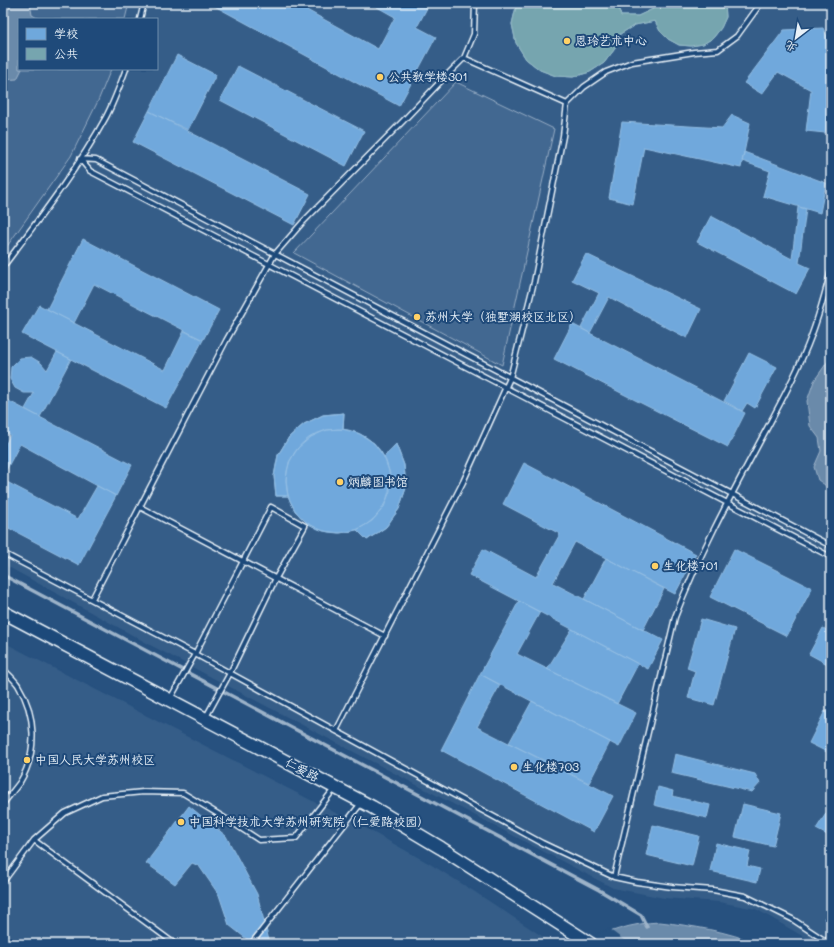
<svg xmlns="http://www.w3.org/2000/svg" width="834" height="947" font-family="Mali,'LXGW WenKai TC',sans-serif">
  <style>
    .built { fill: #355d88; fill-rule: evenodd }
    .green { fill: #436891; stroke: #96acc4 }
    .water { fill: #6b8aaa; stroke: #9db3c9 }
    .pier { fill: #27517f }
    .schools { fill: #6fa8dc; stroke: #93bee4 }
    .public { fill: #76a5af; stroke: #98bcc5 }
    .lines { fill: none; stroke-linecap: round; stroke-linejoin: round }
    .stream { stroke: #9db3c9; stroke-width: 3.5 }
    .service-casing { stroke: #e8f1f8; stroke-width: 7 }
    .secondary-casing { stroke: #e8f1f8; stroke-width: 15 }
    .service { stroke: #1f4a7a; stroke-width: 4 }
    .secondary { stroke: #1f4a7a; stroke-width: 12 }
    .poi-dot { fill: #ffd166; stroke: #1f4a7a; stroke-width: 1.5 }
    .labels { text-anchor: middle; stroke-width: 4; stroke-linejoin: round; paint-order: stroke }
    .poi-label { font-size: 12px; fill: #e8f1f8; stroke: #1f4a7a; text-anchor: start }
    .street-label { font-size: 12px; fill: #e8f1f8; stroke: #1f4a7a }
  </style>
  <rect width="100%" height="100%" fill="#27517f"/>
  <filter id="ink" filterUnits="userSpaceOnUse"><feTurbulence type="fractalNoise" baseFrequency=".025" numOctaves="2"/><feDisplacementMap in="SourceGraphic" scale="8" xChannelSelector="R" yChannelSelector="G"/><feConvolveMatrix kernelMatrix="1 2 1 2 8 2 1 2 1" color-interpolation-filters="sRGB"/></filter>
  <g filter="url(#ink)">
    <path class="built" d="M 3,3 L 831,3 L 831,944 L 816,944 L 756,909 L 719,902 L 664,898 L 613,888 L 154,647 L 3,564 ZM 19,19 L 157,19 L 157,69 L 19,69 Z
      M 3,642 L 367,829 L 430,864 L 472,890 L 554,944 L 3,944 Z"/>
    <path class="green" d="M 3,3 L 129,3 L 125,19 L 19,19 L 19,69 L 111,69 L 98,101 L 71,156 L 3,252 Z
      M 456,82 L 554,129 L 502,365 L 294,253 Z"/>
    <path class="water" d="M 3,3 L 30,3 L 32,15 L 39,19 L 19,19 L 19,69 L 22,69 L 17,79 L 3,80 Z
      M 831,359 L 831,495 L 825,485 L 818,480 L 814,467 L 821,451 L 819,438 L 810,426 L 807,401 L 814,381 L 828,361 Z
      M 660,922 C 693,926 727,931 758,944 L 580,944 C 607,932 631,923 660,922 Z"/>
    <path class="pier" d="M 609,929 L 629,944 L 578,944 L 594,935 Z"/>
    <path class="schools" d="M 209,3 L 294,3 L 378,49 L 395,17 L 370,3 L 422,3 L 427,8 L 417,27 L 436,37 L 399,106 Z
      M 517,3 L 617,3 L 621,16 L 620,34 L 614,50 L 604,63 L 590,72 L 573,77 L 556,76 L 540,70 L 526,59 L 516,43 L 512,24 Z
      M 655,3 L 725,3 L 726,17 L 721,28 L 713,38 L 703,44 L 691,46 L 679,45 L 668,39 L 660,31 L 655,21 L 653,9 Z
      M 653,9 L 655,21 L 635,25 L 620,34 L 621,16 L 638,16 Z
      M 823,28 L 831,45 L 831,103 L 825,133 L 806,131 L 811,90 L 778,72 L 762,94 L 744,83 L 784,30 Z
      M 177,55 L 216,75 L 188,130 L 149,111 Z
      M 238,66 L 364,131 L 346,166 L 220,100 Z
      M 149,111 L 310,194 L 294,225 L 133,142 Z
      M 732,115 L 750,123 L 741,168 L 644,147 L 633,204 L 609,198 L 622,122 L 722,128 Z
      M 744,152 L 826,183 L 820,213 L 763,196 L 770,171 L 742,161 Z
      M 798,207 L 806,209 L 799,263 L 810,268 L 796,294 L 697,242 L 711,216 L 792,259 Z
      M 83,239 L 219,310 L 203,340 L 94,284 L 74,323 L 47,309 Z
      M 586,254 L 701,309 L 687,338 L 609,297 L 590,333 L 581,328 L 599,293 L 572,280 Z
      M 39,305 L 165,370 L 184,331 L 203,340 L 166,408 L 22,334 Z
      M 572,324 L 745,413 L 728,447 L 554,359 Z
      M 57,352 L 71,359 L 40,417 L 25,409 L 34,393 L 24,393 L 15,388 L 10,379 L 11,367 L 20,358 L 31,357 L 41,363 L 47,370 Z
      M 749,353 L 777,367 L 755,408 L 747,403 L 742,411 L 724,401 Z
      M 3,398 L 132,465 L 116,496 L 20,444 L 3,476 L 3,450 L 10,435 L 3,431 Z
      M 344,413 L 343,429 L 360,434 L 374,443 L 384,457 L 396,444 L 404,465 L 406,488 L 399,509 L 386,527 L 367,540 L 357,530 L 340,533 L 323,531 L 307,523 L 295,511 L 288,496 L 276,496 L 274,476 L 278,455 L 289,437 L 304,424 L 323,415 Z
      M 344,413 L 343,429 L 326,430 L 311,437 L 298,448 L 289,462 L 286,479 L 288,496 L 276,496 L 274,476 L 278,455 L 289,437 L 304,424 L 323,415 Z
      M286 481a52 52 0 1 1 104 0a52 52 0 1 1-104 0Z
      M 396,444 L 404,465 L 406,488 L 399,509 L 386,527 L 367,540 L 357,530 L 372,521 L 384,507 L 390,491 L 390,474 L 384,457 Z
      M 524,463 L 696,554 L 675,594 L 575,542 L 553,583 L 663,640 L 648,669 L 469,575 L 483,549 L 536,577 L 560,534 L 503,504 Z
      M 3,480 L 78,519 L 97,486 L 116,496 L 79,565 L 3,525 Z
      M 734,549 L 812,588 L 787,636 L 710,597 Z
      M 606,558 L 664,589 L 643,630 L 584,599 Z
      M 519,601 L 540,612 L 517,654 L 636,713 L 619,747 L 480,674 Z
      M 701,619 L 735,629 L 714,705 L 688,698 L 695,671 L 687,668 Z
      M 823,628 L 831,632 L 831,666 L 809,654 Z
      M 572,629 L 638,664 L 617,704 L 547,669 Z
      M 480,674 L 500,685 L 477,727 L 613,796 L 594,832 L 441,750 Z
      M 532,701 L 610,742 L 589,783 L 509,743 Z
      M 825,711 L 831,714 L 831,754 L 809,743 Z
      M 675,754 L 755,774 L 760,783 L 752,792 L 671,773 Z
      M 658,787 L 673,791 L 672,796 L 710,805 L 707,818 L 654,805 Z
      M 743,804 L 781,813 L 773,846 L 735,837 Z
      M 189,806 L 226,836 L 257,894 L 270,944 L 253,944 L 229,925 L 219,895 L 199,866 L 192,863 L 175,884 L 146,863 Z
      M 831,806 L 831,837 L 816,829 Z
      M 653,825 L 699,836 L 692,866 L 646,855 Z
      M 716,843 L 750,851 L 747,866 L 760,869 L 757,882 L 710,871 Z
      M 831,907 L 831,922 L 824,919 Z"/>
    <path class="public" d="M 517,3 L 617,3 L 621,16 L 638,16 L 653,9 L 655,3 L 725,3 L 726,17 L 721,28 L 713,38 L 703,44 L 691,46 L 679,45 L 668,39 L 660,31 L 655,21 L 635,25 L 620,34 L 614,50 L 604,63 L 590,72 L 573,77 L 556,76 L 540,70 L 526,59 L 516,43 L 512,24 Z"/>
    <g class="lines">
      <path class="stream" d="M 3,575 L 599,890 L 641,915 L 647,927"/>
      <defs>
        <path id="service" d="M 475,3 L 474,34 L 464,58 L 567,104 L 584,87 L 606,72 L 632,62 L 694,52 L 718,50 L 737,36 L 761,3
          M 140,19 L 144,3
          M 80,159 L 90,171 L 831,557
          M 80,159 L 96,160 L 831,546
          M 3,267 C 39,219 77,170 106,117 C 114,102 120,85 126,69
          M 140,507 L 385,636
          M 3,553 L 195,654 L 542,843 L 614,877 L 637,882 L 672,887 L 713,890 L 745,896 L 792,919 L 830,944
          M 92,599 L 226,341 L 275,254 L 302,223 L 403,121 L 441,81 L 464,58
          M 3,669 C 8,674 14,679 18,685 C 36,714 38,752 20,782 C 15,789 8,797 3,804
          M 170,699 L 195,654 L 271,507 L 305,526 L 276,578 L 230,673 L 206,717
          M 336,731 L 463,482 L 510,378 L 534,282 L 563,136 L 567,104
          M 34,840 L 175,944
          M 614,877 L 675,617 C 698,557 728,501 758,445 C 774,415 791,385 804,354 C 816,327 824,298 831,270
          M 3,882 L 34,840 L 65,813 L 102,796 L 143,792 L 183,793 L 233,823 L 259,840 L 296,838 L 334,789
          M 251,944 L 362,802"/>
        <path id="secondary" d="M 3,612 L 372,807 L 441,848 L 591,944"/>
      </defs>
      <use href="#service" class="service-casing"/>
      <use href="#secondary" class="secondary-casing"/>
      <use href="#service" class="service"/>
      <use href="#secondary" class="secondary"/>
    </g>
  </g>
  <g class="poi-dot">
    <circle cx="567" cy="41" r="4"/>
    <circle cx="380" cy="77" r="4"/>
    <circle cx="417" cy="317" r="4"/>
    <circle cx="340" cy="482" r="4"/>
    <circle cx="655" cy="566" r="4"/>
    <circle cx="27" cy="760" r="4"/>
    <circle cx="514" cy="767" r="4"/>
    <circle cx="181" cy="822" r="4"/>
  </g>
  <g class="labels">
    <g class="poi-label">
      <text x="575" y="45">恩玲艺术中心</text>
      <text x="388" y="81">公共教学楼301</text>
      <text x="425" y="321">苏州大学（独墅湖校区北区）</text>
      <text x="348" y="486">炳麟图书馆</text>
      <text x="663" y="570">生化楼701</text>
      <text x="35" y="764">中国人民大学苏州校区</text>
      <text x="522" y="771">生化楼703</text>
      <text x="189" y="826">中国科学技术大学苏州研究院（仁爱路校园）</text>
    </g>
    <g class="street-label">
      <text transform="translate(302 770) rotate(28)" y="4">仁爱路</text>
    </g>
  </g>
  <rect width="834" height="947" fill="none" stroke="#1f4a7a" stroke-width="16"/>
  <rect x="8" y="8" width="818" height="931" fill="none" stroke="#e8f1f8" stroke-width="1.5" filter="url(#ink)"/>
  <rect x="18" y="18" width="140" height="52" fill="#1f4a7a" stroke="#6f8dac"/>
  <rect x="26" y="28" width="20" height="12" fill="#6fa8dc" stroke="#6f8dac"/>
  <text x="54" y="38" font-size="12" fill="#e8f1f8">学校</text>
  <rect x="26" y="48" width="20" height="12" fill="#76a5af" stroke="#6f8dac"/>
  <text x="54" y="58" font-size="12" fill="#e8f1f8">公共</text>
  <g transform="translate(796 38) rotate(211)" stroke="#1f4a7a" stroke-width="3" paint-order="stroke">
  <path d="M0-3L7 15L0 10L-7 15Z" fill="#e8f1f8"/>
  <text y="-6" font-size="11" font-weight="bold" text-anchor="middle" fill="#e8f1f8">北</text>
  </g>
</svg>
